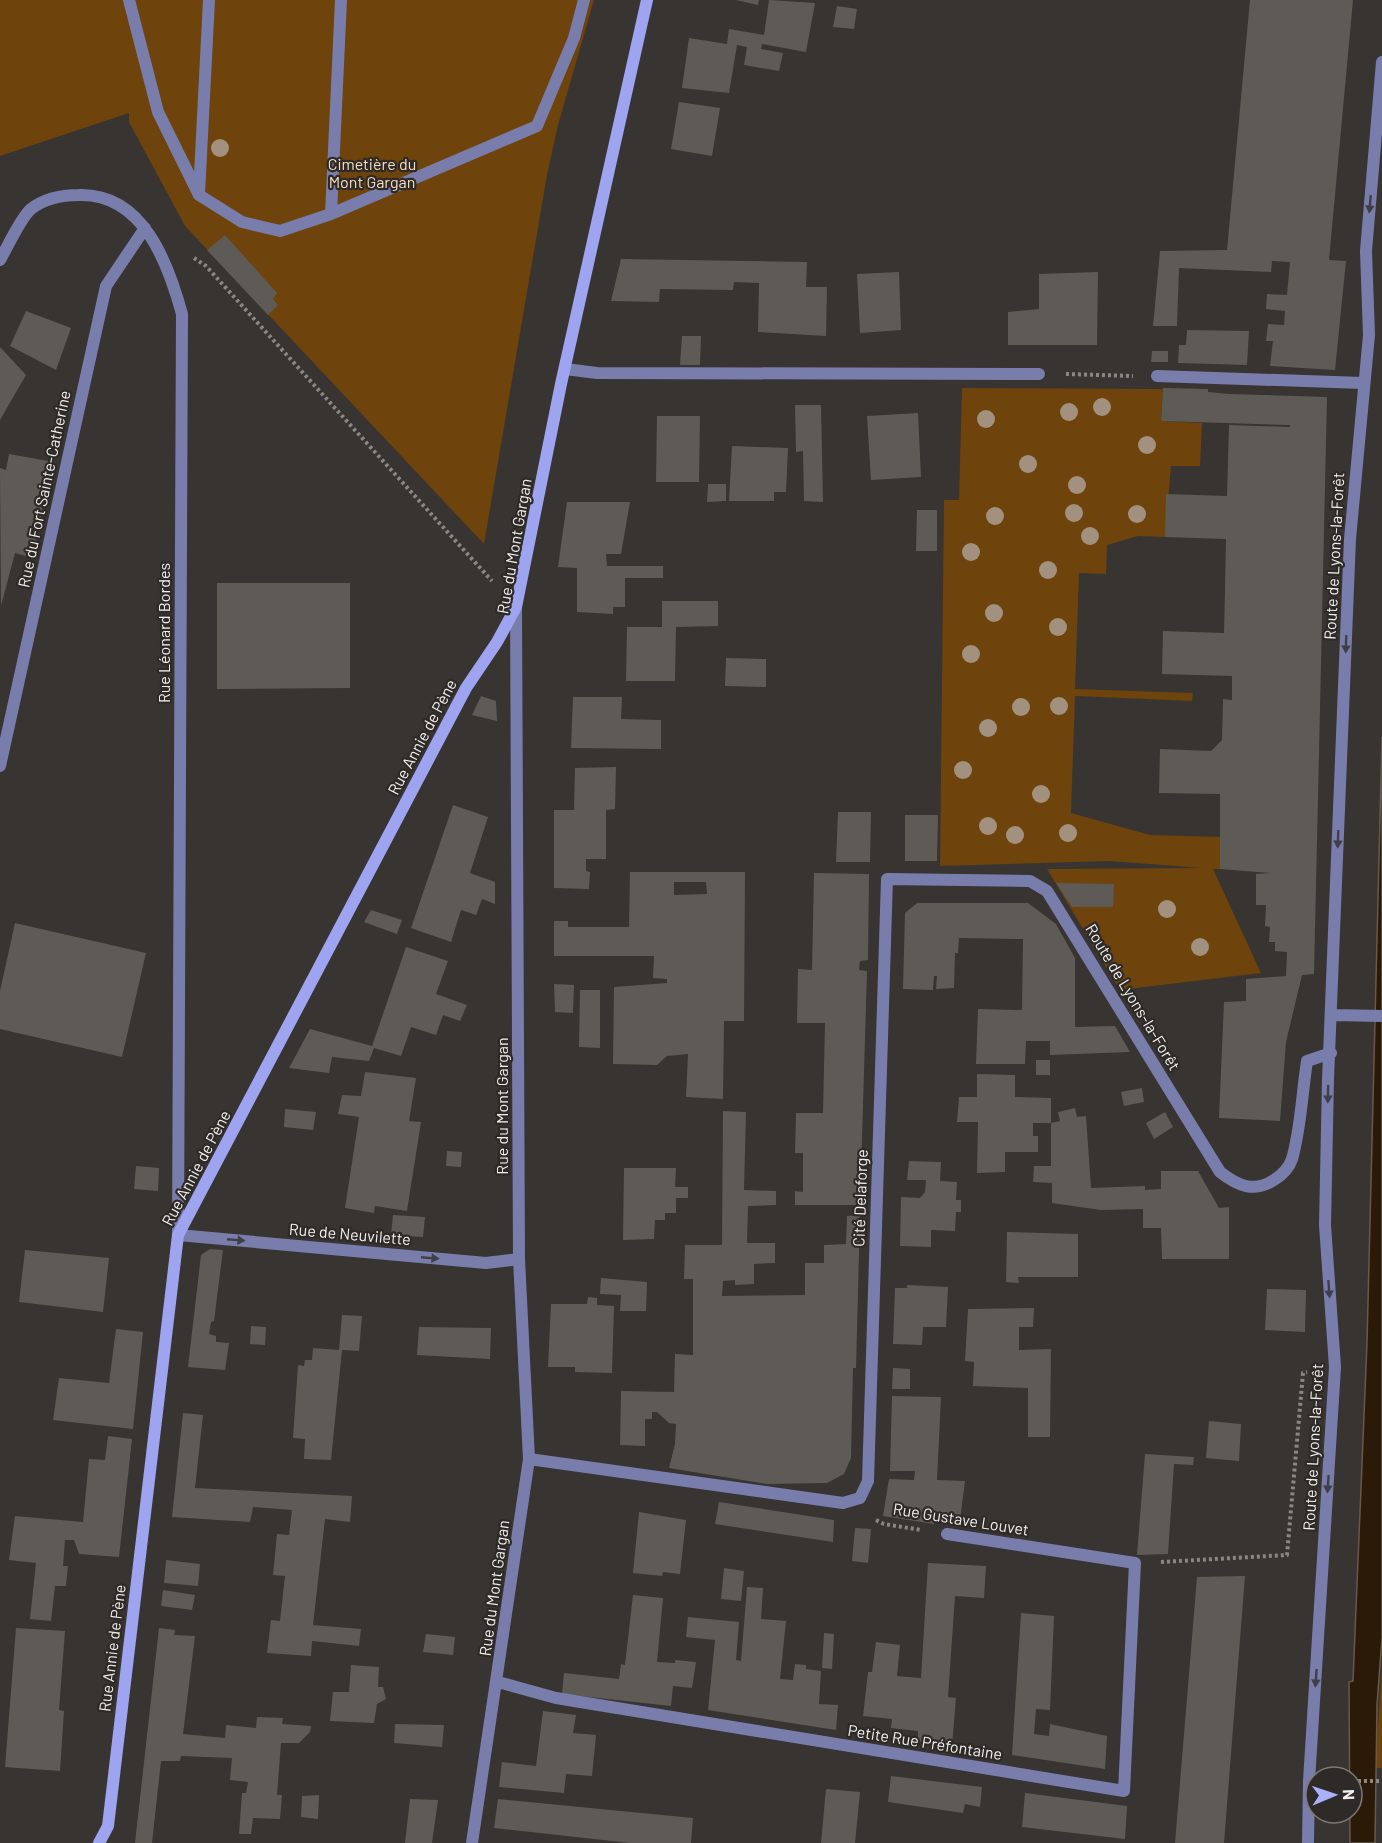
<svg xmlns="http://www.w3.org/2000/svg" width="1382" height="1843" font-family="Barlow,sans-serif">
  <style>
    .green { fill: #6e430c }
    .water { fill: #2b1a08; stroke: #675a4d; stroke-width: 1.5 }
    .building { fill: #5e5b57; fill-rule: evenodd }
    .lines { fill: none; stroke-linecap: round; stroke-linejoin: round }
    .path { stroke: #898784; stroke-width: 4; stroke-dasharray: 3 3; stroke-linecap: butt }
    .lane { stroke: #797dac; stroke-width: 12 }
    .street { stroke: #797dac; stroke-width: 12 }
    .secondary { stroke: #9fa4f0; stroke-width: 12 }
    .tree { fill: #a3917f }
    .oneway { fill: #403f48 }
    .labels { text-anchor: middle; stroke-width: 4.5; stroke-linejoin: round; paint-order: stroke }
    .park-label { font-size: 16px; fill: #fbddbf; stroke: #2d2a27 }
    .street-label { font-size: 16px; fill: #f2f0ee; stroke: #2d2a27 }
  </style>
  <rect width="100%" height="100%" fill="#373431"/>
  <path class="green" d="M 0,0 L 594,0 L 558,125 L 547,175 L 484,544 L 185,226 L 129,122 L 129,113 L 0,156 Z
    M 962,388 L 1163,389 L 1161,421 L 1202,423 L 1200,466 L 1171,466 L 1165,537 L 1138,536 L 1107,545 L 1106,574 L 1079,573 L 1075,689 L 1193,693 L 1192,701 L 1075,696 L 1071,813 L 1150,835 L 1220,837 L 1220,869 L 1213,869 L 1261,973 L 1120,990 L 1047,869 L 1202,868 L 1109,861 L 940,866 L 944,500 L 959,500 Z
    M 1382,1669 L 1382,1768 L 1375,1768 Z"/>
  <path class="water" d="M 1382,737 L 1382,1638 L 1377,1705 L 1375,1843 L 1350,1843 L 1349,1682 L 1353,1681 L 1367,1343 Z"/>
  <path class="building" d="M 736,0 L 759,0 L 758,5 Z
    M 769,0 L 815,3 L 806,52 L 762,44 L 761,49 L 783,53 L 779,71 L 744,65 L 747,47 L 737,45 L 729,93 L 682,88 L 689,38 L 727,44 L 729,29 L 764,35 Z
    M 1250,0 L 1353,0 L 1329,260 L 1346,261 L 1335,370 L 1270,366 L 1273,341 L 1266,341 L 1268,324 L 1284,325 L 1285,311 L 1266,309 L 1267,294 L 1287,295 L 1290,262 L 1272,261 L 1271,272 L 1179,268 L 1177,326 L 1153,326 L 1160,251 L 1227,250 Z
    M 837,6 L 857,9 L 854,29 L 833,27 Z
    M 679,102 L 720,108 L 712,156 L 671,149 Z
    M 225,235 L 277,293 L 273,299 L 278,305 L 268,315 L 207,250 Z
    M 621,259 L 807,262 L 806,287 L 827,287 L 826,336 L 758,332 L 759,283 L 734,282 L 733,290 L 660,289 L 659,302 L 611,301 Z
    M 899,272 L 901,330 L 860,333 L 857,274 Z
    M 1098,272 L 1097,345 L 1008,345 L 1008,312 L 1039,309 L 1039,274 Z
    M 26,311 L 71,328 L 56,370 L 10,346 Z
    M 1187,330 L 1249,331 L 1247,365 L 1178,363 L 1179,345 L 1186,345 Z
    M 682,336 L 701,336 L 700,365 L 680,365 Z
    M 0,347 L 26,375 L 0,420 Z
    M 1152,351 L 1168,351 L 1168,362 L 1151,362 Z
    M 1163,388 L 1208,389 L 1208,392 L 1229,394 L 1327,397 L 1314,974 L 1302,975 L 1286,1042 L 1280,1121 L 1219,1118 L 1224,1002 L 1246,1001 L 1246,979 L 1286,976 L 1287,952 L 1275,951 L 1275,942 L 1269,942 L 1270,927 L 1265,926 L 1266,905 L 1256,905 L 1256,874 L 1270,873 L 1220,869 L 1220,794 L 1159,793 L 1160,749 L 1211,751 L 1222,740 L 1223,699 L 1232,700 L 1232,676 L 1162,674 L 1163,631 L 1224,633 L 1225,590 L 1226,539 L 1165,537 L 1166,494 L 1227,496 L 1229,425 L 1290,427 L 1290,425 L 1161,421 Z
    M 795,405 L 821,405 L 823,502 L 804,501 L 803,451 L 796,452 Z
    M 918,413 L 921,477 L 871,480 L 867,416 Z
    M 657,416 L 700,416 L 699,482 L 656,482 Z
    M 732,446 L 788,448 L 786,492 L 774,492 L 774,501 L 729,501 Z
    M 9,454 L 48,461 L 45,496 L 33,558 L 15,553 L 1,606 L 0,468 L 6,470 Z
    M 708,484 L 726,484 L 726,501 L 707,502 Z
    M 567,502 L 630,502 L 621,554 L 606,554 L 607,566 L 663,566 L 663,578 L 625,578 L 625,607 L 613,607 L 613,614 L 577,612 L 577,568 L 558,567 Z
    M 917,510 L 937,510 L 937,551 L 916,551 Z
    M 217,583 L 350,583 L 350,688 L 217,689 Z
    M 662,601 L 718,601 L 718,626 L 676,627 L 675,681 L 626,681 L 627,627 L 662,627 Z
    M 726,658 L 766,659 L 766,687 L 725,686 Z
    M 481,696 L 496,701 L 497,721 L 472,715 Z
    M 573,697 L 622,697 L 621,719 L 661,720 L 661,749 L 571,748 Z
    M 616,767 L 615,809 L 606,810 L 606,859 L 586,859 L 586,871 L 590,872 L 589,889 L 554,888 L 554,810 L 574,810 L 575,768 Z
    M 453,805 L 488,817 L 470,873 L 495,882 L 495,904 L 482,899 L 476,915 L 461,910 L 451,942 L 411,928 Z
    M 838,812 L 871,812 L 870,862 L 836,862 Z
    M 905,815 L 938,815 L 937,861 L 905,861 Z
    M 630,872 L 745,872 L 744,1021 L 724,1021 L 723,1099 L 686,1097 L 688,1054 L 667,1056 L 657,1065 L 613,1064 L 614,987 L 667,983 L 667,979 L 653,978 L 654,956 L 554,956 L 554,921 L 568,921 L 568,927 L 629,927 ZM 674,882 L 706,882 L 707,894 L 674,895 Z
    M 814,873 L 869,874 L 868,960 L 860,961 L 859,970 L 867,971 L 860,1205 L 795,1205 L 795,1191 L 803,1192 L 803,1153 L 795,1153 L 796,1113 L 823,1113 L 825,1023 L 797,1023 L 798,969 L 812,970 Z
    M 1056,883 L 1114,884 L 1113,907 L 1072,907 Z
    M 917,903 L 1028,903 L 1056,924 L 1075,958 L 1075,1027 L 1115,1026 L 1130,1052 L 1050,1055 L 1050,1041 L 1026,1041 L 1025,1064 L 976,1064 L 978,1009 L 1022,1010 L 1023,939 L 959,938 L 958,953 L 955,953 L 954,988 L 936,989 L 937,976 L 934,976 L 933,990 L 903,989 L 905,913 Z
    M 371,910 L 402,920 L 397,934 L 364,922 Z
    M 15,923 L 146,953 L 122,1057 L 0,1029 L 0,991 Z
    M 406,947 L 448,961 L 436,994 L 467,1005 L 460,1021 L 443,1015 L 436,1035 L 411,1027 L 401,1056 L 374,1048 L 369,1061 L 332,1057 L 329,1073 L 289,1068 L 310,1029 L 372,1046 Z
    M 554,984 L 574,985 L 573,1013 L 555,1012 Z
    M 580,990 L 600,990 L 600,1048 L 579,1047 Z
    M 1036,1060 L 1050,1060 L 1050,1075 L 1036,1075 Z
    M 365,1072 L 416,1078 L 409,1121 L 421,1122 L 407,1211 L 375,1206 L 374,1213 L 345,1208 L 359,1117 L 338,1114 L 342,1095 L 361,1096 Z
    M 977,1074 L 1015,1075 L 1015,1097 L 1051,1098 L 1051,1123 L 1060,1121 L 1058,1112 L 1075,1108 L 1077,1117 L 1086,1116 L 1091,1188 L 1145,1186 L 1145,1190 L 1161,1189 L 1161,1171 L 1198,1171 L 1219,1208 L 1229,1207 L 1229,1259 L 1162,1259 L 1161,1228 L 1143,1228 L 1143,1209 L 1101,1210 L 1052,1203 L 1052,1183 L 1033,1182 L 1034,1166 L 1051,1166 L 1051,1123 L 1033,1123 L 1033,1136 L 1038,1136 L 1038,1152 L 1005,1152 L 1005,1172 L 977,1173 L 978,1122 L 957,1122 L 959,1097 L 977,1097 Z
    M 1142,1088 L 1144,1102 L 1124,1106 L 1121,1092 Z
    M 285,1109 L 316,1112 L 313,1130 L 284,1127 Z
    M 723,1111 L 746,1112 L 744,1190 L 776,1191 L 776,1205 L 748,1206 L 747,1243 L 775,1243 L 775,1263 L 754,1264 L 754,1284 L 735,1285 L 735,1280 L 723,1281 L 722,1296 L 805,1295 L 805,1263 L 824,1263 L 824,1245 L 846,1244 L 847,1216 L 860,1215 L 856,1368 L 853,1368 L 851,1458 L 844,1474 L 827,1483 L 767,1484 L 669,1468 L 675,1444 L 676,1424 L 669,1423 L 657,1412 L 652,1412 L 652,1419 L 645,1419 L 645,1446 L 620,1445 L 621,1391 L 674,1392 L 675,1354 L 693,1355 L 693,1279 L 684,1279 L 685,1245 L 722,1245 Z
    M 1165,1112 L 1173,1127 L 1154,1139 L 1146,1123 Z
    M 447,1151 L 462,1152 L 461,1167 L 446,1166 Z
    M 909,1161 L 941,1162 L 940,1181 L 957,1182 L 956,1200 L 961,1200 L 961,1212 L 956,1212 L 955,1231 L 931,1230 L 931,1247 L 900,1246 L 901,1197 L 920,1198 L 925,1192 L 926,1180 L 907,1180 Z
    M 136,1166 L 159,1168 L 158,1191 L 134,1189 Z
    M 624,1168 L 676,1168 L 675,1187 L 688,1187 L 688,1198 L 676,1198 L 676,1213 L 665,1213 L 665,1220 L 655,1220 L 654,1239 L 623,1240 Z
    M 393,1215 L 425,1217 L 423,1237 L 391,1235 Z
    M 1007,1232 L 1078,1234 L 1078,1277 L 1018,1277 L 1019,1283 L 1006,1282 Z
    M 210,1249 L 223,1250 L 214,1321 L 211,1322 L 209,1334 L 216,1336 L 216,1342 L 229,1343 L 225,1370 L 188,1367 L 201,1255 Z
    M 25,1250 L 109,1258 L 103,1312 L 19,1302 Z
    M 601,1278 L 647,1282 L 646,1311 L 620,1311 L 621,1295 L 600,1294 Z
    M 907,1285 L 948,1287 L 946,1327 L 923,1327 L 922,1345 L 893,1344 L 895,1288 L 907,1288 Z
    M 1267,1289 L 1306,1290 L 1305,1332 L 1265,1330 Z
    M 588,1297 L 597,1298 L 597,1305 L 614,1306 L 612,1373 L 575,1372 L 575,1367 L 548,1367 L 551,1304 L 587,1304 Z
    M 1034,1308 L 1033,1327 L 1019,1327 L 1019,1350 L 1051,1349 L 1050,1437 L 1028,1437 L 1028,1388 L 973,1386 L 974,1362 L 965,1361 L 968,1309 Z
    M 342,1315 L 362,1316 L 359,1351 L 342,1350 L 331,1460 L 304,1459 L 305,1439 L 293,1438 L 298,1365 L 304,1366 L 305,1360 L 312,1360 L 313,1348 L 339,1350 Z
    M 251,1326 L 266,1327 L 265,1345 L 250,1344 Z
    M 419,1327 L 491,1328 L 490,1359 L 417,1355 Z
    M 116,1329 L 143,1332 L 133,1429 L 53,1420 L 59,1378 L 109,1383 Z
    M 893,1368 L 910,1369 L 910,1389 L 892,1389 Z
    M 892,1396 L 941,1397 L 937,1480 L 965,1481 L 960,1520 L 935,1516 L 934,1524 L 883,1516 L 889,1479 L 914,1480 L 915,1471 L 890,1471 Z
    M 183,1413 L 203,1415 L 195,1488 L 352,1496 L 350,1522 L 325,1519 L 313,1625 L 361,1629 L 359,1646 L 312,1641 L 311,1656 L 267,1653 L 271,1620 L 280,1621 L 285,1576 L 273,1575 L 277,1534 L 289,1535 L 292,1510 L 253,1507 L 250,1522 L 172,1517 Z
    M 1209,1421 L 1241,1424 L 1239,1461 L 1206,1458 Z
    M 108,1436 L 132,1439 L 119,1557 L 79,1554 L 74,1540 L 65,1540 L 63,1566 L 68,1566 L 66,1586 L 55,1586 L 51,1621 L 30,1619 L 36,1563 L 9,1560 L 15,1516 L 83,1522 L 89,1459 L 105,1460 Z
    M 1145,1454 L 1194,1457 L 1193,1465 L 1174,1464 L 1168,1554 L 1137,1555 Z
    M 719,1502 L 834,1520 L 833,1542 L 715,1524 Z
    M 639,1512 L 686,1520 L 680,1574 L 663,1572 L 662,1576 L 633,1573 Z
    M 855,1528 L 871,1529 L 868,1563 L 852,1561 Z
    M 166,1560 L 200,1564 L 198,1586 L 164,1583 Z
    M 928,1563 L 986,1566 L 984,1598 L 955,1596 L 948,1697 L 956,1698 L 952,1746 L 918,1741 L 918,1731 L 891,1728 L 892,1719 L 863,1716 L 868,1672 L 872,1672 L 876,1642 L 900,1645 L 897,1676 L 921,1678 Z
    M 724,1568 L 744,1571 L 741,1601 L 721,1599 Z
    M 1245,1576 L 1224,1843 L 1175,1843 L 1197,1577 Z
    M 747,1587 L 763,1588 L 761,1619 L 786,1621 L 780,1679 L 793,1680 L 795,1664 L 806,1665 L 806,1669 L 821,1671 L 819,1704 L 838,1705 L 836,1730 L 708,1710 L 715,1640 L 686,1637 L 688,1617 L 739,1622 L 736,1660 L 741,1661 Z
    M 163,1590 L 195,1595 L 192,1610 L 161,1606 Z
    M 633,1595 L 663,1598 L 657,1662 L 675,1663 L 675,1660 L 696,1662 L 692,1688 L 673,1686 L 671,1706 L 562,1694 L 564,1673 L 619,1679 L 621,1664 L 625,1665 Z
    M 1021,1613 L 1054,1616 L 1050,1710 L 1036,1709 L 1034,1734 L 1049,1736 L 1050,1724 L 1107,1736 L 1105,1769 L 1012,1755 Z
    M 16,1628 L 65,1631 L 59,1710 L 64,1711 L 60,1771 L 5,1767 Z
    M 159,1628 L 175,1630 L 174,1635 L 195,1636 L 183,1734 L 225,1738 L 226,1725 L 256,1728 L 257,1717 L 283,1718 L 282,1724 L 311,1726 L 310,1732 L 299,1743 L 281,1743 L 277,1795 L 282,1795 L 280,1819 L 253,1818 L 251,1834 L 239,1834 L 242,1793 L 246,1793 L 248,1782 L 230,1780 L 232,1758 L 181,1756 L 180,1761 L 161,1761 L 152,1843 L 135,1843 Z
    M 824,1633 L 834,1634 L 832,1669 L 822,1668 Z
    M 426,1634 L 455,1637 L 453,1655 L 423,1652 Z
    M 351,1665 L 379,1667 L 378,1687 L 383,1687 L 386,1699 L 377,1704 L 374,1723 L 330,1721 L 333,1692 L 349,1692 Z
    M 543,1711 L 576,1715 L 573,1733 L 596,1735 L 592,1776 L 566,1774 L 564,1793 L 499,1787 L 502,1762 L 536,1766 Z
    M 395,1724 L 444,1725 L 442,1747 L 394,1743 Z
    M 891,1776 L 982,1787 L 980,1807 L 965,1804 L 963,1813 L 888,1802 Z
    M 826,1789 L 860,1792 L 855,1843 L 821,1843 Z
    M 1025,1793 L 1127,1806 L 1125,1839 L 1022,1827 Z
    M 319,1795 L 318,1819 L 301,1817 L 302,1796 Z
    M 410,1799 L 438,1800 L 432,1843 L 405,1843 Z
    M 498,1799 L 693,1818 L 691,1843 L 630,1843 L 494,1828 Z"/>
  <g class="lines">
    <path class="path" d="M 194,258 L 206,266 L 492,581
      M 1066,374 L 1133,376
      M 876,1520 L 884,1524 L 921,1530
      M 1161,1562 L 1287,1555 L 1303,1373 L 1307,1372
      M 1352,1781 L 1382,1781"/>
    <path class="lane" d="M 129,0 L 158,112 L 199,195 L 242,222 L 280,231 L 331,214
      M 341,0 L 331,214 L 537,126 L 574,38 L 584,0
      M 199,194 L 209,0
      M 565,369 L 597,373 L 1039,374
      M 1157,376 L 1363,383
      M 178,1235 L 486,1263 L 519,1259"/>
    <path class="street" d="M 0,260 C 7,248 21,217 31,209 C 45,198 62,195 79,195 C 143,193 168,263 182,314 L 178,1235
      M 0,766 L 106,286 L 145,228
      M 1333,1015 L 1382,1016
      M 529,1459 L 843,1503 L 860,1498 L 868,1481 L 887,879 L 1030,881 L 1047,891 L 1220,1172 C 1238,1186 1254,1193 1274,1180 C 1282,1175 1289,1168 1292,1159 C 1301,1128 1302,1093 1307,1061 L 1331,1053
      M 498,1682 L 556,1698 L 1124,1791 L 1135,1563 L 947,1534
      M 472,1843 L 529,1459 L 519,1259 L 516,607
      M 1308,1843 L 1309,1781 L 1335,1367 L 1325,1225 L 1328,1079 L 1350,539 L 1369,335 L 1366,251 L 1382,62"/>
    <path class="secondary" d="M 99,1843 L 108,1826 L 178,1235 L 466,688 L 497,642 L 516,607 L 561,384 L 647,0"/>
  </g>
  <g class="tree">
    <circle cx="220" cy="148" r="9"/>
    <circle cx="1102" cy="407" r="9"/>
    <circle cx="1069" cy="412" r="9"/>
    <circle cx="986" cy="419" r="9"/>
    <circle cx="1147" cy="445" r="9"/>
    <circle cx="1028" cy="464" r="9"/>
    <circle cx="1077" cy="485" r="9"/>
    <circle cx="1074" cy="513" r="9"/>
    <circle cx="1137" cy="514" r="9"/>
    <circle cx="995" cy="516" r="9"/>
    <circle cx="1090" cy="536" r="9"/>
    <circle cx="971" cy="552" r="9"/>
    <circle cx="1048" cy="570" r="9"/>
    <circle cx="994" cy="613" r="9"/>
    <circle cx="1058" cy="627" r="9"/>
    <circle cx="971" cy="654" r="9"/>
    <circle cx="1059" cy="706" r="9"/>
    <circle cx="1021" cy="707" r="9"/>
    <circle cx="988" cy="728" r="9"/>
    <circle cx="963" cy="770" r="9"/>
    <circle cx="1041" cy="794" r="9"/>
    <circle cx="988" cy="826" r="9"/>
    <circle cx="1068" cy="833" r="9"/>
    <circle cx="1015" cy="835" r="9"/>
    <circle cx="1167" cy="909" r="9"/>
    <circle cx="1200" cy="947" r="9"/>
  </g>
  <defs><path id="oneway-solid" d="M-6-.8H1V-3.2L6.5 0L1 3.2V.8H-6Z" transform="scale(1.5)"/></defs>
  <g class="oneway">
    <use href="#oneway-solid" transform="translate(1370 204) rotate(95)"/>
    <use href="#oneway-solid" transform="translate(1346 644) rotate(92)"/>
    <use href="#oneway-solid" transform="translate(1338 839) rotate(92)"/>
    <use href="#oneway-solid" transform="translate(1328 1094) rotate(91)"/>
    <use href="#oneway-solid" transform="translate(236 1240) rotate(5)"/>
    <use href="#oneway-solid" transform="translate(430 1258) rotate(5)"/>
    <use href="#oneway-solid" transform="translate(1329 1289) rotate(86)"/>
    <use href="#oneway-solid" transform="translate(1328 1484) rotate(94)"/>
    <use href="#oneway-solid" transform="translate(1316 1678) rotate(94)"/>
  </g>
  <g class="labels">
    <g class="park-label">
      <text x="372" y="170">Cimetière du<tspan x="372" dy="18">Mont Gargan</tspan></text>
    </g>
    <g class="street-label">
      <text transform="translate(44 489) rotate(-78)" y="6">Rue du Fort Sainte-Catherine</text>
      <text transform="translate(514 546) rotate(-80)" y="6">Rue du Mont Gargan</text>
      <text transform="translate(1334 556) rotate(-87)" y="6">Route de Lyons-la-Forêt</text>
      <text transform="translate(164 633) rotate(-90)" y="6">Rue Léonard Bordes</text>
      <text transform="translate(422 737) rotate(-62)" y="6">Rue Annie de Pène</text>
      <text transform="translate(1133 997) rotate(59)" y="6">Route de Lyons-la-Forêt</text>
      <text transform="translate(502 1106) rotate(-90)" y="6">Rue du Mont Gargan</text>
      <text transform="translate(196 1168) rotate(-62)" y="6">Rue Annie de Pène</text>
      <text transform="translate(860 1198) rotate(-88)" y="6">Cité Delaforge</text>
      <text transform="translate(350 1234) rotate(5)" y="6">Rue de Neuvilette</text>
      <text transform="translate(1313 1447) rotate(-87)" y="6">Route de Lyons-la-Forêt</text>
      <text transform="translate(961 1519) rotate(9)" y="6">Rue Gustave Louvet</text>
      <text transform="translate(494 1588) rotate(-82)" y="6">Rue du Mont Gargan</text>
      <text transform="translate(112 1648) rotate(-83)" y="6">Rue Annie de Pène</text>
      <text transform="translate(925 1742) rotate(9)" y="6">Petite Rue Préfontaine</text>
    </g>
  </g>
  <g transform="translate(1334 1795) rotate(88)"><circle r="28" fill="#2d2a27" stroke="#7c7977" stroke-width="1.5"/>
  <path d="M0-4.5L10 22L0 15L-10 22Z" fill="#aab0fb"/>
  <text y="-9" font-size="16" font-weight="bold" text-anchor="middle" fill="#f2f0ee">N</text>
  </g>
</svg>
